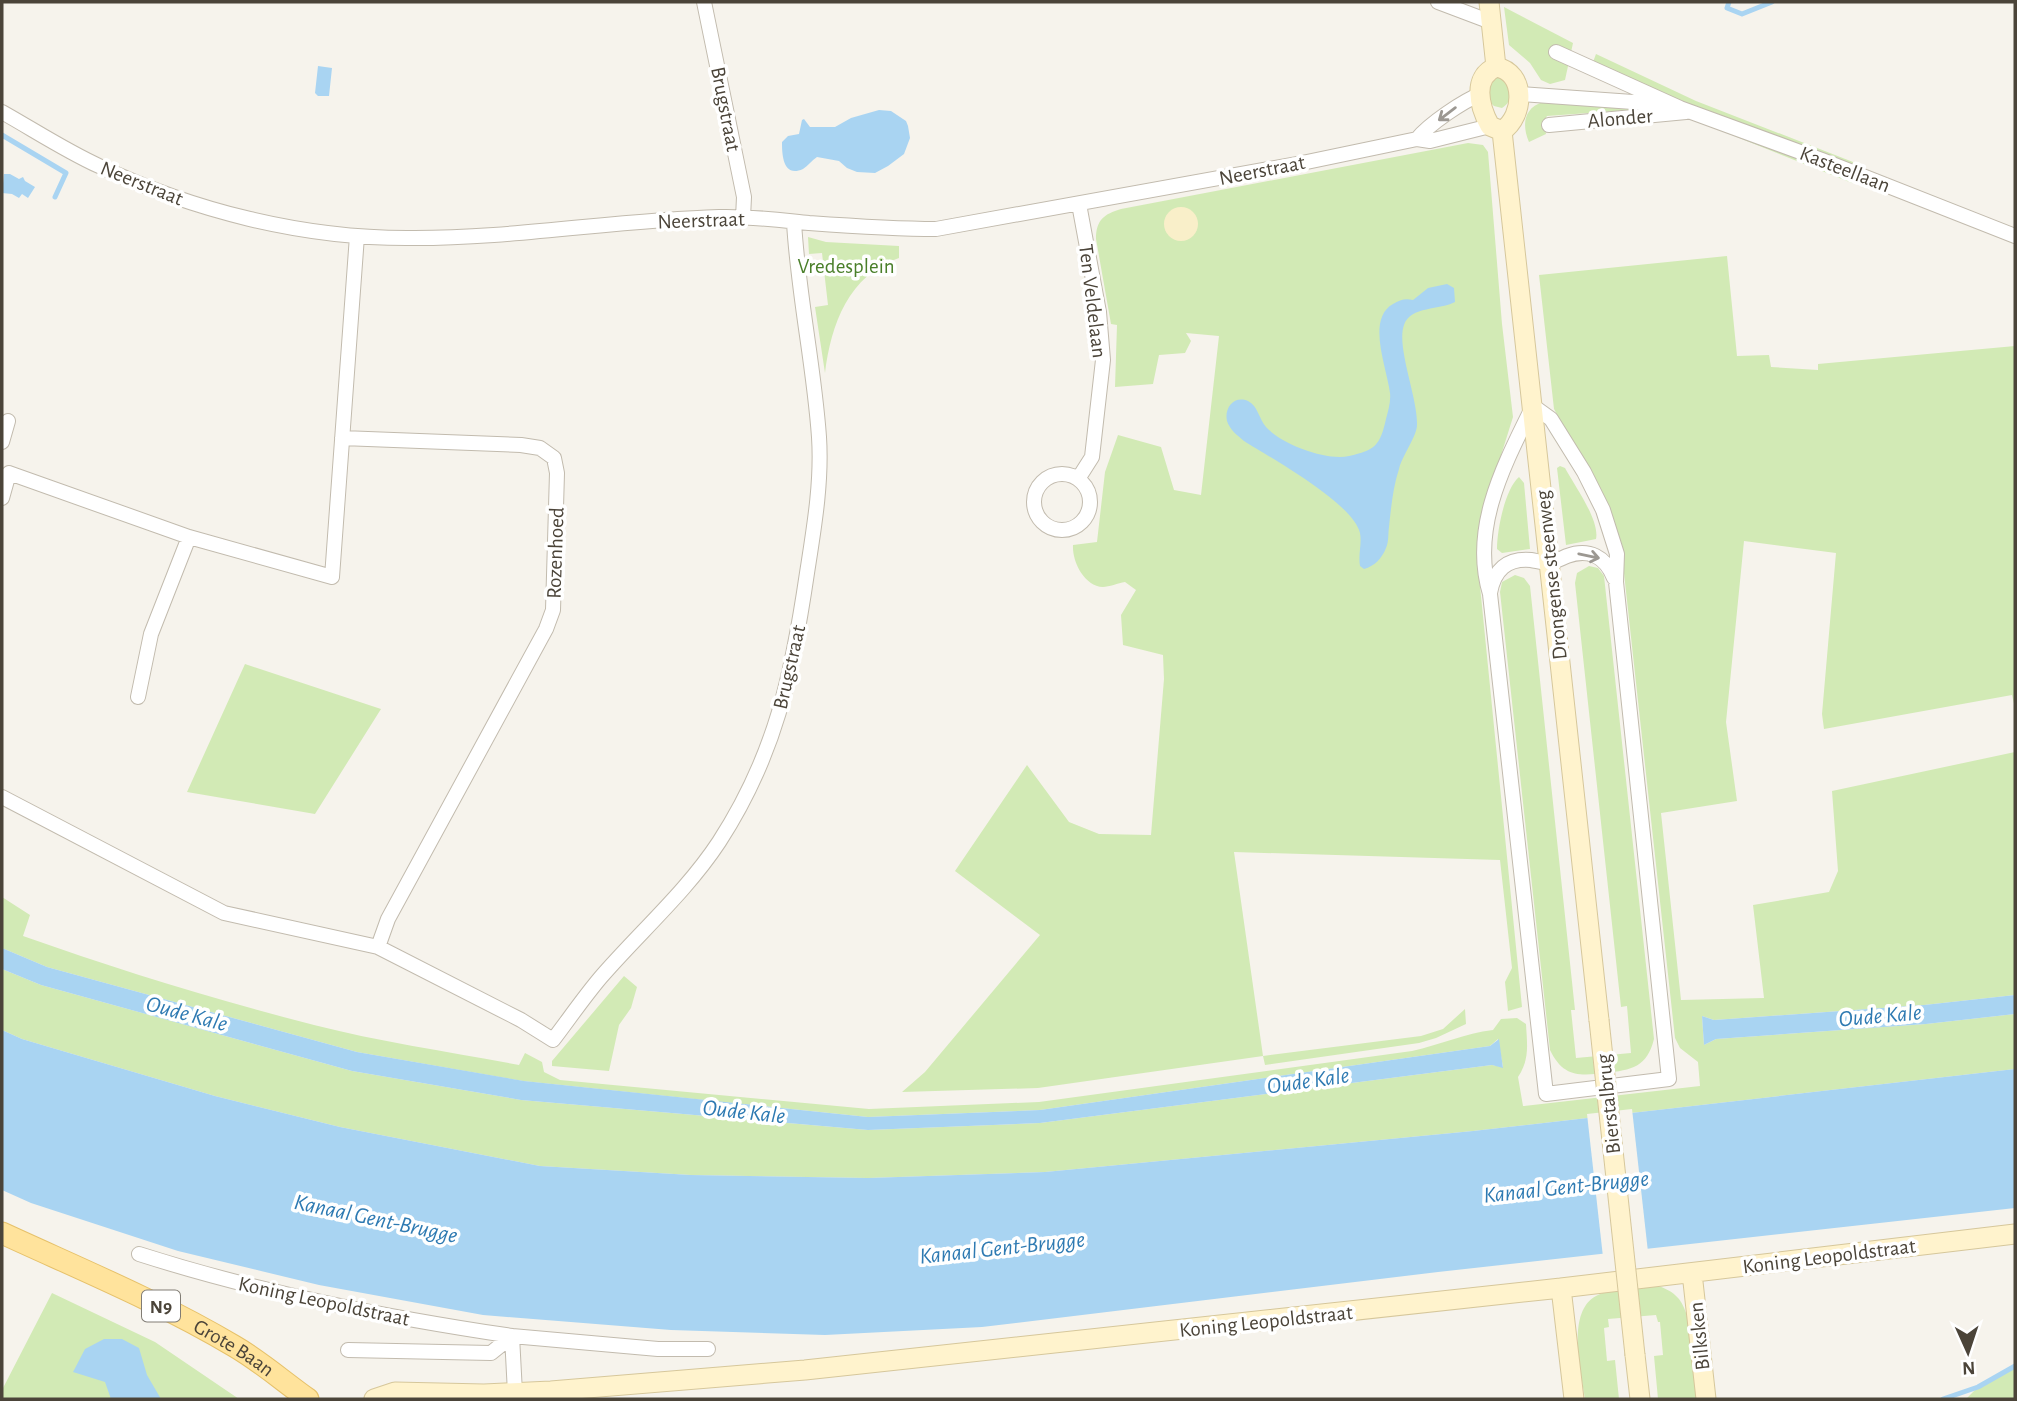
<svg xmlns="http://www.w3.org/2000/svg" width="2017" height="1401" font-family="'Alegreya Sans',sans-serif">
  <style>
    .green { fill: #d2eab5 }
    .sand { fill: #f9efc9 }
    .water { fill: #a9d4f2 }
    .pier { fill: #f6f3ec }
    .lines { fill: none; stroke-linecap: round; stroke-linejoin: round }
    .stream { stroke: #a9d4f2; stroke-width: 5 }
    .street-casing { stroke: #c2bbae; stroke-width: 16 }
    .secondary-casing { stroke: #d6c79b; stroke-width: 21 }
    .primary-casing { stroke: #e6c16a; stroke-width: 23 }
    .street { stroke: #fff; stroke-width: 14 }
    .secondary { stroke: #fff3cd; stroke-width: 19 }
    .primary { stroke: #ffe39c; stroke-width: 21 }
    .secondary-bridge-casing { stroke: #d6c79b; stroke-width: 21; stroke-linecap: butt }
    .secondary-bridge { stroke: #fff3cd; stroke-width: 19 }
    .oneway { stroke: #9c9892 }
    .labels { text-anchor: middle; stroke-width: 7; stroke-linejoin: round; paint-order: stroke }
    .shield { fill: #fff; stroke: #817c74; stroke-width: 2 }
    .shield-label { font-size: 19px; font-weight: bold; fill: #4b4439 }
    .street-label { font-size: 21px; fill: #4b4439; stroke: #fff }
    .park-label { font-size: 21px; fill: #4a7f2a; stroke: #fff }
    .water-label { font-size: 23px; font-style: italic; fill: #2e7ab2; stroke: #fff }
  </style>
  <rect width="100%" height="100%" fill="#f6f3ec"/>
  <path class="green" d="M 1504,7 L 1573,43 L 1565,80 L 1550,84 L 1541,80 L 1530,63 L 1509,45 Z
    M 1596,54 L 1696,101 L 1853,162 L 1852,183 L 1694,120 L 1593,62 Z
    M 1497,74 L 1508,81 C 1510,93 1513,101 1502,108 L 1494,106 L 1489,101 L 1490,78 Z
    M 1543,102 L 1631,107 L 1630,110 L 1547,116 L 1544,121 L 1546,134 L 1529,142 C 1522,126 1523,108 1543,102 Z
    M 1468,143 L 1483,145 L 1488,152 L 1502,324 L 1513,417 L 1488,497 L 1479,533 L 1477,556 L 1522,1007 L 1508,1011 L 1505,982 L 1512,968 L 1500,860 L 1234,852 L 1263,1056 L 1421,1036 L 1443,1029 L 1465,1009 L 1466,1024 L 1436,1038 L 1419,1043 L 1265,1065 L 1263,1056 L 1038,1088 L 902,1092 L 925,1072 L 1040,935 L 955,871 L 1027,765 L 1069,822 L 1099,834 L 1151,835 L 1164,679 L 1163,655 L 1123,645 L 1121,615 L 1136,590 L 1125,582 C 1118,583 1109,587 1103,587 C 1084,586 1072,561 1073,545 L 1097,542 L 1105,472 L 1118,435 L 1161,447 L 1174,490 L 1201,495 L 1219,336 L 1186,333 L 1191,341 L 1185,353 L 1159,355 L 1153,384 L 1115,387 L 1117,325 L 1111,324 L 1096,239 C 1096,220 1104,214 1121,209 Z
    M 808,237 L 826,242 L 899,246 L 899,258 C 849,275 831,324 825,373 L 815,307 L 828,305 L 822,253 L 809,254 Z
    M 1727,256 L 1737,356 L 1769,355 L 1771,367 L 1818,370 L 1818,364 L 2015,346 L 2015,708 L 2012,695 L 1824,729 L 1822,714 L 1836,553 L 1744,541 L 1726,722 L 1737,801 L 1661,813 L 1681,1000 L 1764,998 L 1753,905 L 1829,892 L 1838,871 L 1832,791 L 2015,752 L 2015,995 L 1924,1005 L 1714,1020 L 1702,1016 L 1704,1045 L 1716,1039 L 1926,1024 L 2015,1014 L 2015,1069 L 1473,1131 L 1045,1172 L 868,1178 L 691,1175 L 540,1166 L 340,1127 L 215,1096 L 22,1039 L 2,1030 L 2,969 L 41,985 L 352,1071 L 521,1100 L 868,1130 L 1040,1123 L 1492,1065 L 1503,1067 L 1498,1039 L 1490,1046 L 1040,1110 L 868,1117 L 523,1081 L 357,1052 L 47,967 L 2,948 L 2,897 L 30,915 L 23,936 C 119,970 216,1000 314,1025 C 381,1042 450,1052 519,1065 L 525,1053 L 542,1062 L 544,1072 L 560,1080 L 869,1109 L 1039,1102 L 1412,1051 C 1440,1045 1465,1033 1493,1030 L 1501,1019 L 1517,1018 L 1526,1024 C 1527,1044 1530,1059 1518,1077 L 1523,1106 L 1700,1086 L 1698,1062 L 1680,1048 L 1675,1038 L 1622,555 L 1604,499 L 1554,409 L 1539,275 Z
    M 1560,466 L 1565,468 C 1574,485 1600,520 1596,539 L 1566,545 L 1557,468 Z
    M 1519,477 L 1524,483 L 1530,549 L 1502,553 L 1497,549 C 1497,530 1505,489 1519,477 Z
    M 1589,566 L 1598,568 L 1604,576 L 1654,1039 C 1647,1067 1632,1070 1605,1073 C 1579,1076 1563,1077 1550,1050 L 1500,592 L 1502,582 L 1515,575 L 1524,578 L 1530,586 L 1575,1010 L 1571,1010 L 1576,1058 L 1631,1053 L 1627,1006 L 1621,1007 L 1575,583 L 1577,573 Z
    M 245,664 L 381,709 L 315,814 L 187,792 Z
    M 624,976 L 637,987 L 631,1008 L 619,1025 L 609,1071 L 552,1066 L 552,1061 Z
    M 1655,1285 C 1665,1288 1672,1291 1679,1299 C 1695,1320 1694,1373 1696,1399 L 1658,1399 L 1654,1356 L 1663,1355 L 1660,1322 L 1658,1322 L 1656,1315 L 1608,1319 L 1609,1327 L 1604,1328 L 1607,1361 L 1615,1360 L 1619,1399 L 1585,1399 C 1581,1372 1566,1312 1596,1296 C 1612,1287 1637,1288 1655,1285 Z
    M 52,1293 L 155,1342 L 239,1399 L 2,1399 L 2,1390 Z
    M 2015,1366 L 2015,1399 L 1966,1399 L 1978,1387 Z"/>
  <path class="sand" d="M1164 224a17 17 0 1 1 34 0a17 17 0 1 1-34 0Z"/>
  <path class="water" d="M 318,66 L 332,68 L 329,96 L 318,96 L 315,93 Z
    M 879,110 L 891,111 L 906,121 L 908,126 L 910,138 L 904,154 L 888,166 L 875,173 L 857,172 L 847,168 L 839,161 L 817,157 C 812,160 808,166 803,169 C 783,178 782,155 782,142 L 788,136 L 799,134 L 802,120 L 804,119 L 810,127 L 835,127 L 851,118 Z
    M 4,174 L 10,174 L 19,179 L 23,177 L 25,181 L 35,187 L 28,198 L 22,194 L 19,198 L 12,194 L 2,193 Z
    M 1447,284 L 1454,288 L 1455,302 C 1441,310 1410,306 1404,325 C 1396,347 1418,398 1417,425 C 1417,436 1402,456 1399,469 C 1393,487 1391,508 1389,527 C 1388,533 1389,542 1386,548 C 1382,558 1375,566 1364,569 L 1360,566 C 1358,555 1362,544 1360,533 C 1353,503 1271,458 1244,441 C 1237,435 1230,430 1227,421 C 1224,408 1234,395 1248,401 C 1258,406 1259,419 1266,427 C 1281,444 1326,461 1349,456 C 1375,450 1380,446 1386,419 C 1388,411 1391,402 1390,393 C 1387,368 1366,319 1393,304 C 1400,300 1405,298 1413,300 L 1428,288 Z
    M 2,948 L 47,967 L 357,1052 L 524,1081 L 868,1117 L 1040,1110 L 1490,1046 L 1499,1039 L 1503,1068 L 1492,1065 L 1040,1123 L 868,1130 L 521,1100 L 352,1071 L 41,985 L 2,969 Z
    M 2015,995 L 2015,1014 L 1926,1024 L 1716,1039 L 1704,1045 L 1702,1016 L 1714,1020 L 1924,1005 Z
    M 2,1030 L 22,1039 L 215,1096 L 340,1127 L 540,1166 L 691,1175 L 868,1178 L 1045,1172 L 1473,1131 L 2015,1069 L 2015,1208 L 1438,1272 L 982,1327 L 825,1335 L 671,1330 L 483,1315 L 319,1285 L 178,1251 L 31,1203 L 2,1190 Z
    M 104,1339 L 122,1339 L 139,1348 L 147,1375 L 161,1399 L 111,1399 L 105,1382 L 73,1372 L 85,1349 Z"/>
  <path class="pier" d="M 1632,1109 L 1648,1252 L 1603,1257 L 1587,1114 Z"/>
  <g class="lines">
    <path class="stream" d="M 1729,2 L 1727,8 L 1742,14 L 1772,2
      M 2,135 L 66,173 L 55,197
      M 1943,1399 L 1978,1387 L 2015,1366"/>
    <defs>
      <path id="street" d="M 704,2 L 744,197 L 743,218
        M 1438,2 L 1491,22
        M 1556,52 L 1680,108 L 1822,160 L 2015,236
        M 1519,94 L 1661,104
        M 2,112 C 34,130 66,151 99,166 C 194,211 302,238 407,238 C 511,239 615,220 719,217 C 749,216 779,220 809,223 C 851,226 894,229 936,229 L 1302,163 L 1417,139 L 1430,141 L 1490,126
        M 1549,125 L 1686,112
        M 1417,139 C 1429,124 1463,101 1481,94
        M 1533,406 L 1551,419 L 1584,472 L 1603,510 L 1617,554 L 1616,582 L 1669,1079 L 1546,1094 L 1490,594 C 1470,528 1504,465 1533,406 Z
        M 342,438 L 521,445 L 540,448 L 554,458 L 557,473 L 553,610 L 546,629 L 388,919 L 378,947
        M 2,442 L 8,421
        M1034 502a28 28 0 1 1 56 0a28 28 0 1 1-56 0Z
        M 1078,479 L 1092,457 L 1103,360 L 1099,312 L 1079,204
        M 2,498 L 9,473 L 189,537 L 332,577 L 357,236
        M 1490,593 C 1494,570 1507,558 1531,560 C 1538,561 1545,564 1552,562 C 1557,561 1562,558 1567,556 C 1589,548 1606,557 1614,578
        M 138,697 L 151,634 L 189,537
        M 2,797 L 224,913 L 378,947 L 521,1020 L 553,1040 C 569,1019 584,997 601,977 C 640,932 686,892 719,842 C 776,754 792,675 807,573 C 814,528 822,482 819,437 C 814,365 798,294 794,222
        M 139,1254 C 261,1293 385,1317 512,1336
        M 348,1350 L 491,1353 L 512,1336
        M 515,1393 L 512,1336 L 658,1349 L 708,1349"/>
      <path id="secondary" d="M 1489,2 L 1496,67
        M 1496,67 C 1526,72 1525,116 1502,131 L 1490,126 C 1479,106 1472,77 1496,67 Z
        M 1502,131 L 1599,1020
        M 1692,1273 L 1706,1399
        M 1561,1288 L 1574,1399
        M 1635,1355 L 1640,1399
        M 374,1399 L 395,1392 L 484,1394 L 551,1391 L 805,1370 L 1561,1288 L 2015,1234"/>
      <g id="primary">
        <path id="s1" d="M 2,1233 C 80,1269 160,1302 234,1346 C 260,1361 284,1382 308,1399"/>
      </g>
    </defs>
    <use href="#street" class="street-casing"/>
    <use href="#secondary" class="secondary-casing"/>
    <use href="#primary" class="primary-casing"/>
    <use href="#street" class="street"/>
    <use href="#secondary" class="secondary"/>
    <use href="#primary" class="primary"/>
    <defs>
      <path id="secondary-bridge" d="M 1599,1020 L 1635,1355"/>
    </defs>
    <use href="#secondary-bridge" class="secondary-bridge-casing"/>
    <use href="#secondary-bridge" class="secondary-bridge"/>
  </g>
  <defs><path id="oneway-shaft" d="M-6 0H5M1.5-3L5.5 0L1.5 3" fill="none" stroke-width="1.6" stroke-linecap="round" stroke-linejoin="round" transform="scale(1.75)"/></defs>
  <g class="oneway">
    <use href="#oneway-shaft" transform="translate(1447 114) rotate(143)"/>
    <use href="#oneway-shaft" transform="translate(1589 556) rotate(12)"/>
  </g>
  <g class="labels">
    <rect class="shield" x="142" y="1290.5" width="38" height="31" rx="5"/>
    <g class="shield-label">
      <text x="161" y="1313">N9</text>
    </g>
    <g class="street-label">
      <text transform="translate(726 109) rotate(79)" y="7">Brugstraat</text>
      <text transform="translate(1620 118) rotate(-5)" y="7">Alonder</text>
      <text transform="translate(1845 169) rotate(21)" y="7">Kasteellaan</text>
      <text transform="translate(1262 170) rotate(-11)" y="7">Neerstraat</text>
      <text transform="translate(142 183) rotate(22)" y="7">Neerstraat</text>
      <text transform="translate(701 220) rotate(-2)" y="7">Neerstraat</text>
      <text transform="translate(1093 301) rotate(83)" y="7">Ten Veldelaan</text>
      <text transform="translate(555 553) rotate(-88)" y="7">Rozenhoed</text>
      <text transform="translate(1551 575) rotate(-96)" y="7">Drongense steenweg</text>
      <text transform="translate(789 667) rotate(-77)" y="7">Brugstraat</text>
      <text transform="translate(1608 1104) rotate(-96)" y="7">Bierstalbrug</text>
      <text transform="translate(1829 1256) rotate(-7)" y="7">Koning Leopoldstraat</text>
      <text transform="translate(324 1301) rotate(12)" y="7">Koning Leopoldstraat</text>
      <text transform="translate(1266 1321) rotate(-6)" y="7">Koning Leopoldstraat</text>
      <text transform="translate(1699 1336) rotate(-96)" y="7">Bilksken</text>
      <text dy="7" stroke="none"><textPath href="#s1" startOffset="259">Grote Baan</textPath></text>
    </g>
    <g class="park-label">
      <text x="846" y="273">Vredesplein</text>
    </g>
    <g class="water-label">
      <text transform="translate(187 1013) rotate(15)" y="8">Oude Kale</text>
      <text transform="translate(1880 1015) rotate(-5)" y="8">Oude Kale</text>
      <text transform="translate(1308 1080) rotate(-8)" y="8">Oude Kale</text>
      <text transform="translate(744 1111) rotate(6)" y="8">Oude Kale</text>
      <text transform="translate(1566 1186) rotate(-6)" y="8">Kanaal Gent-Brugge</text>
      <text transform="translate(376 1218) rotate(12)" y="8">Kanaal Gent-Brugge</text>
      <text transform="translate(1002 1247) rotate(-6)" y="8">Kanaal Gent-Brugge</text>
    </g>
  </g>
  <rect width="2017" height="1401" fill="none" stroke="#4b4439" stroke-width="7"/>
  <g transform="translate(1968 1352) rotate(177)" stroke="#ffffff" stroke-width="5" paint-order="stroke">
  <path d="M0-5L12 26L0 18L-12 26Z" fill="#4b4439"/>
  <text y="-10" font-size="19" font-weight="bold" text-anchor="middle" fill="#4b4439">N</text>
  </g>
</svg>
